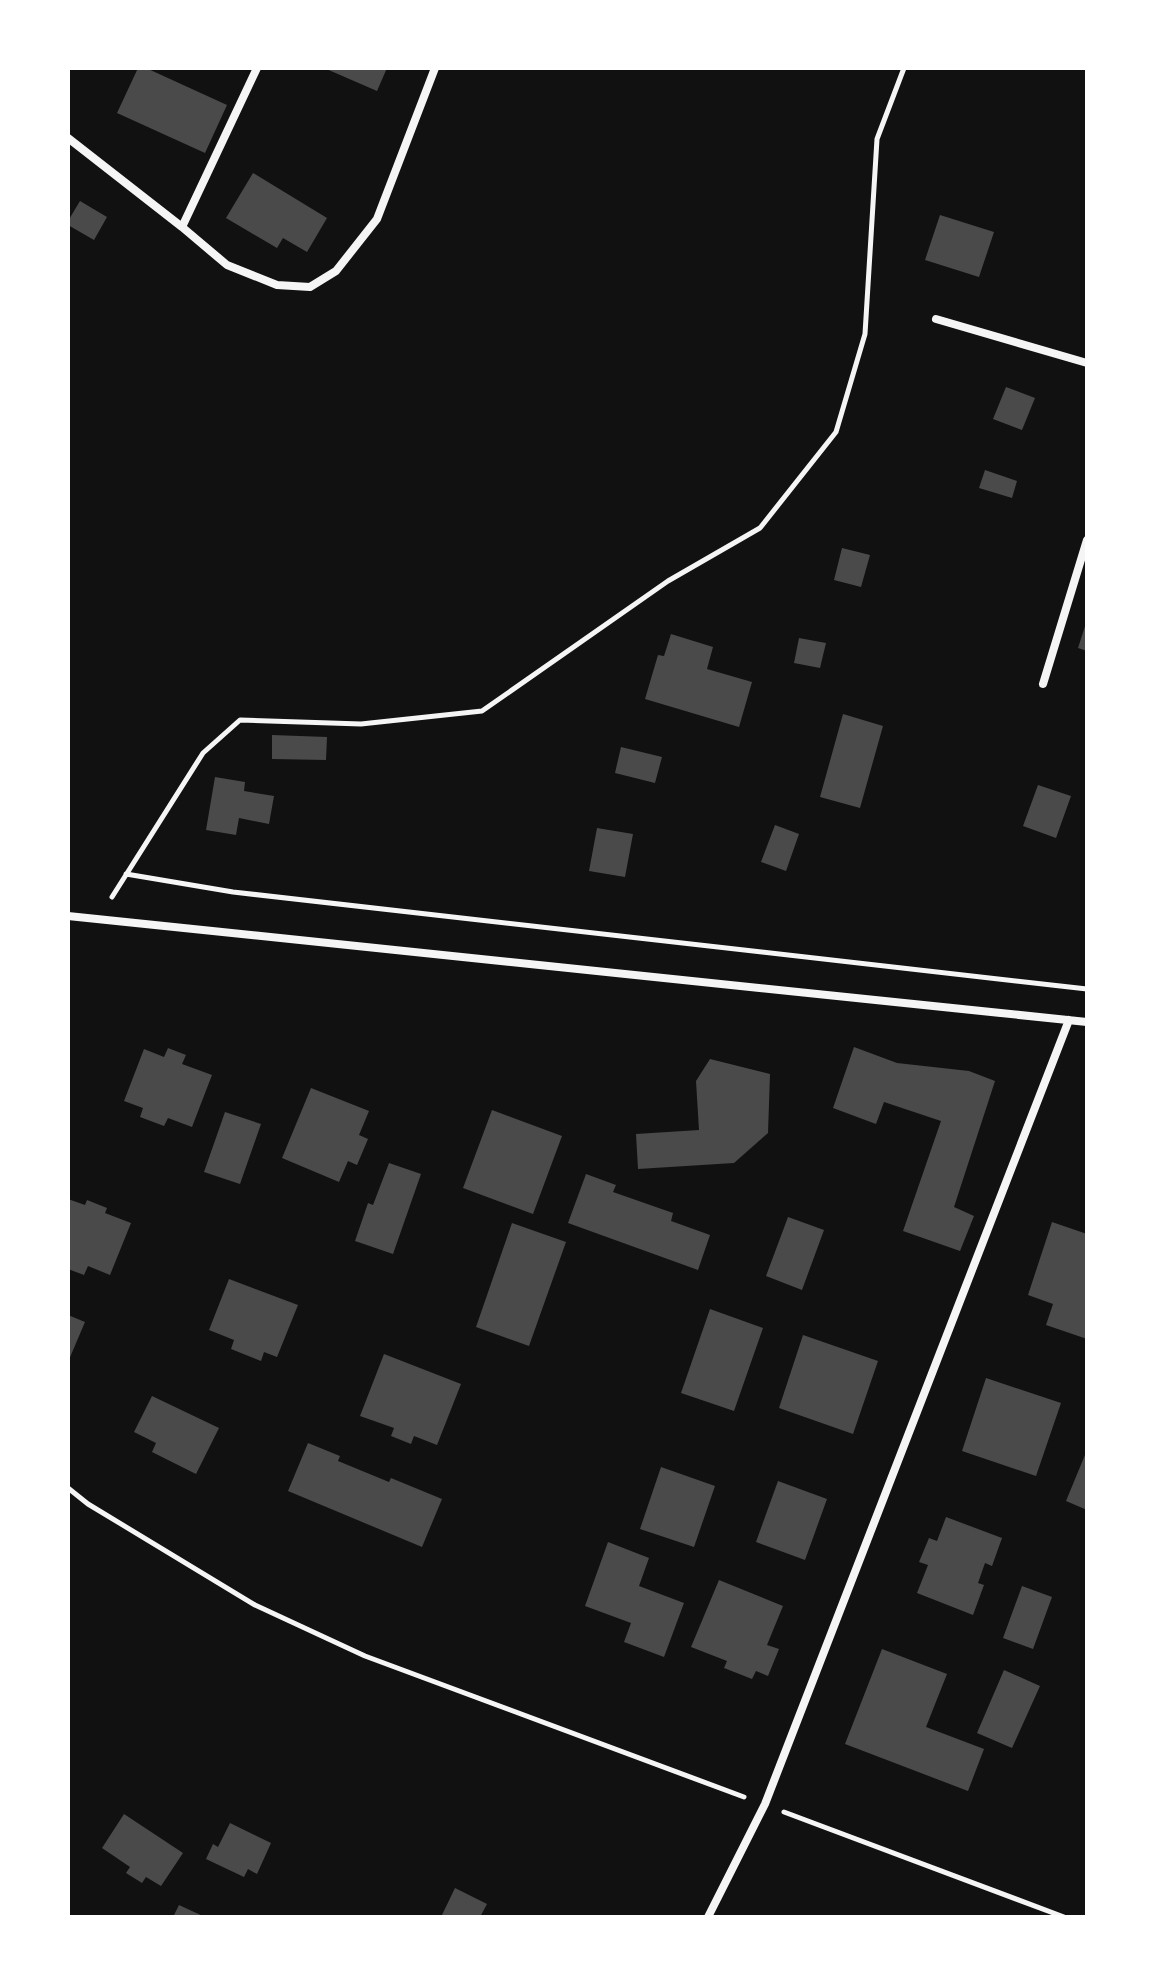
<svg xmlns="http://www.w3.org/2000/svg" width="1155" height="1985" font-family="'PT Sans',sans-serif">
  <style>
    .building { fill: #4a4a4a }
    .lines { fill: none; stroke-linecap: round; stroke-linejoin: round }
    .path { stroke: #f5f5f5; stroke-width: 5 }
    .minor { stroke: #f5f5f5; stroke-width: 8 }
  </style>
  <rect width="100%" height="100%" fill="#111"/>
  <path class="building" d="M 138,68 L 146,68 L 227,105 L 205,153 L 117,113 Z
    M 324,68 L 387,68 L 377,91 Z
    M 253,173 L 327,218 L 307,252 L 283,238 L 277,248 L 226,218 Z
    M 80,201 L 107,217 L 94,240 L 68,225 L 68,221 Z
    M 940,215 L 994,232 L 979,277 L 925,260 Z
    M 1006,387 L 1035,398 L 1022,430 L 993,419 Z
    M 985,470 L 1017,481 L 1012,498 L 979,488 Z
    M 842,548 L 870,555 L 861,587 L 834,580 Z
    M 1086,623 L 1087,623 L 1087,651 L 1078,648 Z
    M 671,634 L 713,647 L 707,669 L 752,682 L 739,727 L 645,699 L 658,655 L 664,656 Z
    M 799,638 L 826,643 L 820,668 L 794,663 Z
    M 843,714 L 883,726 L 860,808 L 820,797 Z
    M 272,735 L 327,737 L 326,760 L 272,759 Z
    M 621,747 L 662,757 L 655,783 L 615,773 Z
    M 215,777 L 245,782 L 244,791 L 274,796 L 269,824 L 239,818 L 236,835 L 206,830 Z
    M 1038,785 L 1071,796 L 1056,838 L 1023,826 Z
    M 775,825 L 799,834 L 786,871 L 761,862 Z
    M 597,828 L 633,834 L 625,877 L 589,871 Z
    M 854,1047 L 897,1063 L 969,1071 L 995,1081 L 954,1207 L 974,1216 L 960,1251 L 903,1231 L 941,1121 L 884,1102 L 876,1124 L 833,1108 Z
    M 168,1048 L 186,1055 L 182,1064 L 212,1075 L 192,1127 L 168,1118 L 164,1126 L 140,1117 L 143,1108 L 124,1101 L 144,1049 L 164,1057 Z
    M 710,1059 L 770,1074 L 768,1133 L 734,1163 L 638,1169 L 636,1134 L 699,1130 L 696,1081 Z
    M 311,1088 L 369,1111 L 359,1135 L 368,1139 L 357,1165 L 348,1161 L 339,1182 L 282,1158 Z
    M 492,1110 L 562,1136 L 533,1214 L 463,1188 Z
    M 225,1112 L 261,1124 L 240,1184 L 204,1172 Z
    M 389,1163 L 421,1174 L 393,1254 L 355,1241 L 368,1203 L 373,1205 Z
    M 586,1174 L 616,1185 L 613,1192 L 673,1213 L 671,1221 L 710,1235 L 698,1270 L 568,1223 Z
    M 68,1199 L 85,1205 L 87,1200 L 107,1208 L 105,1213 L 131,1223 L 110,1275 L 88,1266 L 84,1275 L 68,1269 Z
    M 788,1217 L 824,1230 L 802,1290 L 766,1276 Z
    M 1052,1222 L 1087,1234 L 1087,1339 L 1046,1325 L 1053,1304 L 1028,1295 Z
    M 512,1223 L 566,1242 L 529,1346 L 476,1327 Z
    M 229,1279 L 298,1305 L 277,1357 L 264,1352 L 261,1361 L 231,1349 L 234,1340 L 209,1330 Z
    M 710,1309 L 763,1328 L 734,1411 L 681,1393 Z
    M 68,1315 L 85,1322 L 68,1362 Z
    M 803,1335 L 878,1361 L 853,1434 L 779,1408 Z
    M 384,1354 L 461,1384 L 437,1445 L 414,1436 L 411,1444 L 391,1436 L 394,1428 L 360,1416 Z
    M 986,1378 L 1061,1403 L 1036,1476 L 962,1451 Z
    M 152,1396 L 219,1428 L 196,1474 L 152,1452 L 156,1443 L 134,1432 Z
    M 308,1443 L 340,1456 L 338,1461 L 389,1482 L 391,1478 L 442,1499 L 422,1547 L 288,1491 Z
    M 1087,1450 L 1087,1510 L 1066,1501 Z
    M 661,1467 L 715,1486 L 694,1547 L 640,1529 Z
    M 778,1481 L 827,1499 L 805,1560 L 756,1542 Z
    M 946,1517 L 1002,1538 L 992,1566 L 985,1563 L 978,1583 L 984,1585 L 973,1615 L 917,1593 L 928,1565 L 919,1562 L 929,1538 L 937,1541 Z
    M 608,1542 L 649,1558 L 639,1586 L 684,1603 L 664,1657 L 624,1642 L 631,1623 L 585,1606 Z
    M 719,1580 L 783,1606 L 767,1645 L 779,1649 L 768,1676 L 756,1671 L 752,1679 L 724,1668 L 727,1661 L 691,1647 Z
    M 1022,1586 L 1052,1597 L 1033,1649 L 1003,1638 Z
    M 882,1649 L 947,1674 L 926,1727 L 984,1749 L 968,1791 L 845,1744 Z
    M 1004,1670 L 1040,1686 L 1012,1748 L 977,1733 Z
    M 124,1814 L 183,1853 L 161,1886 L 146,1877 L 142,1883 L 126,1873 L 130,1867 L 102,1848 Z
    M 230,1823 L 271,1843 L 257,1874 L 248,1869 L 244,1877 L 206,1859 L 213,1844 L 218,1847 Z
    M 455,1888 L 487,1904 L 480,1917 L 441,1917 Z
    M 179,1905 L 205,1917 L 173,1917 Z"/>
  <g class="lines">
    <path class="path" d="M 126,874 L 233,892 L 1087,989
      M 112,897 L 203,753 L 240,720 L 361,724 L 482,711 L 668,581 L 760,528 L 836,432 L 865,334 L 877,139 L 904,68
      M 68,1488 L 88,1504 L 255,1605 L 365,1656 L 744,1797
      M 784,1812 L 1064,1917"/>
    <path class="minor" d="M 68,138 L 182,227 L 227,265 L 277,285 L 310,287 L 336,271 L 377,219 L 435,68
      M 182,227 L 257,68
      M 936,319 L 1087,363
      M 1043,684 L 1087,540
      M 68,916 L 1087,1022
      M 708,1917 L 765,1804 L 1069,1020"/>
  </g>
  <rect width="1155" height="1985" fill="none" stroke="#ffffff" stroke-width="140"/>
</svg>
